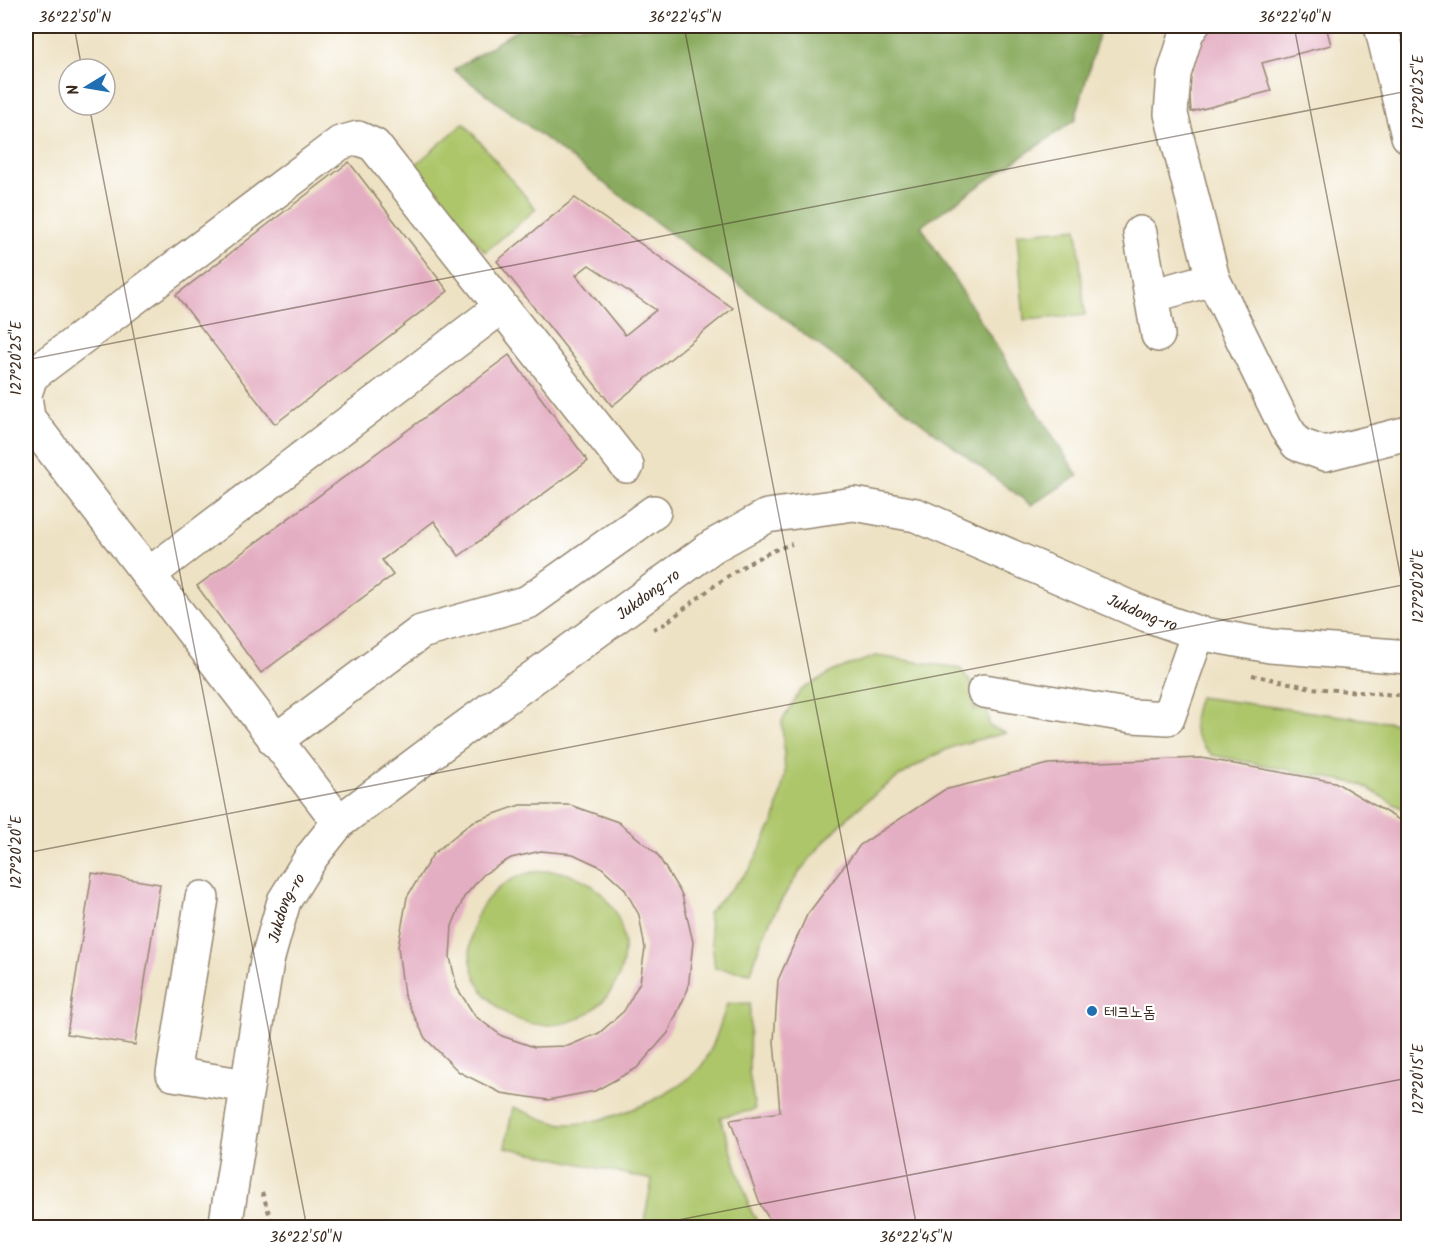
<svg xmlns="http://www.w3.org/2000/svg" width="1434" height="1253" font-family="Kalam,'Poor Story',sans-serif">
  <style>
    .green { fill: #adc66b; stroke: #747844; stroke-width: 1.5 }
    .forest { fill: #8aab5f; stroke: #626a3e; stroke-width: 1.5 }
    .building { fill: #e4aec2; fill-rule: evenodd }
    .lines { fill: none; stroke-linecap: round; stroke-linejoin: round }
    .minor-casing { stroke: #948671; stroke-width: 36 }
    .path { stroke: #948671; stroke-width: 4; stroke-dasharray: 4.5 4.5; stroke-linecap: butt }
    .minor { stroke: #fff; stroke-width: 33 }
    .ticks { fill: none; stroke: #3b2a1e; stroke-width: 1.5; stroke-opacity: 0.45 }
    .poi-dot { fill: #1f6fb2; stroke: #fff; stroke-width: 2 }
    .labels { text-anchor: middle; stroke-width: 4.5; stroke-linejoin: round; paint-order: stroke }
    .street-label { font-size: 16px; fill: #3b2a1e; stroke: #fff }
    .poi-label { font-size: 16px; fill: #3b2a1e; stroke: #fff; text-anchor: start }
    .neatline { fill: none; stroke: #3b2a1e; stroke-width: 2 }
    .ticks-label { font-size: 15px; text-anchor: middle; fill: #3b2a1e }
  </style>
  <rect width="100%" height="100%" fill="#fff"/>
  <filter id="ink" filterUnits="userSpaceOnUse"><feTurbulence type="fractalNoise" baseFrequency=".0167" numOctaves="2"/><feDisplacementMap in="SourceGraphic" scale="12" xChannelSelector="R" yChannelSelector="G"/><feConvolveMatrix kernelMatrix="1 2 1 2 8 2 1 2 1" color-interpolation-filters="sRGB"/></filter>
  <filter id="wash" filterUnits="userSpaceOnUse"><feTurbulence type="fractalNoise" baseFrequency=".008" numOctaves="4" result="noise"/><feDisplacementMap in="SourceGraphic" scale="24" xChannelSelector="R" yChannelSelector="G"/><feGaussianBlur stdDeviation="1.35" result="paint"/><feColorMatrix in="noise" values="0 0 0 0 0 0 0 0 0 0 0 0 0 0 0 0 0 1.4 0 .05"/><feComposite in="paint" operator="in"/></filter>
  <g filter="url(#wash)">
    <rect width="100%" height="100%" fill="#eee2c4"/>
    <path class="green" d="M 464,123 L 536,209 L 485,252 L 414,166 Z
      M 1077,228 L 1085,315 L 1024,320 L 1017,234 Z
      M 876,656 L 960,668 L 975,689 L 974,709 L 988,711 L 989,726 L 1006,733 C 988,738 966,741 948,749 C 859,791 776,876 751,973 L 715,968 L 708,913 L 750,869 L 775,819 L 785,774 L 782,721 L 801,690 L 834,671 Z
      M 1199,697 L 1408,725 L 1408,812 L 1360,784 L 1212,755 C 1191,735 1189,724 1199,697 Z
      M470 948a77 77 0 1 1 154 0a77 77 0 1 1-154 0Z
      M 750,1003 L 749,1073 L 755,1110 L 720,1117 L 752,1213 L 762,1227 L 643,1227 L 652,1180 L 505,1147 L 513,1107 C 527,1112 542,1120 557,1123 C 594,1130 671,1098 697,1071 C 711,1058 721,1022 727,1004 Z"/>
    <path class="forest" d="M 523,26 L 1101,26 L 1075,120 L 921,226 L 1078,476 L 1031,505 L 454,70 Z"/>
    <g id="blocks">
      <path class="building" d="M 1210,26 L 1326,26 L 1331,45 L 1262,63 L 1271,91 L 1191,112 L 1189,83 L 1200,45 Z
        M 349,162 L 448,291 L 275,424 L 176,295 Z
        M 575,198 L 733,308 L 612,406 L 497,261 ZM 589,265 L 656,310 L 625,335 L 576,275 Z
        M 509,355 L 588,461 L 459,556 L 434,521 L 382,560 L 393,575 L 261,673 L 197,586 Z
        M 1201,758 L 1335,782 L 1408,825 L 1408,1228 L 775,1228 L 761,1206 L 730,1120 L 780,1112 L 774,1041 L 778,980 L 807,915 L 860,845 L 944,790 L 1049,764 Z
        M 520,805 L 570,805 L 618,822 L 657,854 L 682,895 L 693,942 L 688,989 L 668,1033 L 637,1068 L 595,1091 L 548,1100 L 501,1093 L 459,1072 L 425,1038 L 404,995 L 398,947 L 407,897 L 433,854 L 472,822 ZM 541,851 L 573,854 L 601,867 L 624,888 L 639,915 L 645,948 L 640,982 L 624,1011 L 599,1033 L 568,1046 L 534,1047 L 502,1036 L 475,1016 L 457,988 L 450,957 L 452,926 L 464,897 L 484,874 L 511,858 Z
        M 92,873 L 160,884 L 135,1045 L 67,1034 Z"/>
    </g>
  </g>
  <g filter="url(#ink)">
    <use href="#blocks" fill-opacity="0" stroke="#948671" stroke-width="1.5"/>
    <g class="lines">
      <defs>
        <g id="minor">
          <path d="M 1192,26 L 1187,32 L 1174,74 L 1171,114 L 1213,279 L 1286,428 L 1297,444 L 1325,454 L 1408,433"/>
          <path d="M 1381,26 L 1408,136"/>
          <path d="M 1140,233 L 1158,335"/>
          <path d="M 1151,296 L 1213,279"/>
          <path d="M 26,391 L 31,376 L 340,143 L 358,138 L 374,145 L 627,466"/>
          <path d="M 26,403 L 28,418 L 339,822"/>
          <path d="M 148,575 L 501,307"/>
          <path d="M 984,691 L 1132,716 L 1168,718 L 1198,633"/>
          <path d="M 275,741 L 421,632 L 528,602 L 654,512"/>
          <path d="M 202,898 L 173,1074 L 247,1086"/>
          <path id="s1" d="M 225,1228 L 267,961 L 284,901 L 312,856 L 339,822 L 444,743 L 713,546 L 767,516 L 854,504 L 916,515 L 1147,615 L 1198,633 L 1270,646 L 1408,657"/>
        </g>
      </defs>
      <use href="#minor" class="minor-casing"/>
      <path class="path" d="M 653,629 L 663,625 C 703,595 743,559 792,544
        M 1252,675 L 1312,688 L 1408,696
        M 262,1192 L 274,1228"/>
      <use href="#minor" class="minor"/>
    </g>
  </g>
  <path class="ticks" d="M 74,26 L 82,69M 684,26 L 917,1228M 1294,26 L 1408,615M 89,105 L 307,1228M 26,360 L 1408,91M 26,853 L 1408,584M 637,1228 L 1408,1078"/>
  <circle class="poi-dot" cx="1092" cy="1011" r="6"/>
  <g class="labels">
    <g class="street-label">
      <text dy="6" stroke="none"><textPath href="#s1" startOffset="813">Jukdong-ro</textPath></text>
      <text dy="6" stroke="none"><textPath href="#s1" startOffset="1353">Jukdong-ro</textPath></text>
      <text dy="6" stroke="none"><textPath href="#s1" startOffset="327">Jukdong-ro</textPath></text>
    </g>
    <g class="poi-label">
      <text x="1104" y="1017">테크노돔</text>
    </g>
  </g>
  <rect width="1434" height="1253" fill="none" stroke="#fff" stroke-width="66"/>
  <g transform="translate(87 87) rotate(259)"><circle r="28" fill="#ffffff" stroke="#b1aaa5" stroke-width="1.5"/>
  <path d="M0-4.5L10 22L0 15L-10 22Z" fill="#1f6fb2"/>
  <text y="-9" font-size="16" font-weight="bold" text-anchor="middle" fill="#3b2a1e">N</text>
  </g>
  <rect x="33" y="33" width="1368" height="1187" class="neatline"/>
  <g class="ticks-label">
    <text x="75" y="22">36°22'50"N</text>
    <text x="685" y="22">36°22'45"N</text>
    <text x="1295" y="22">36°22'40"N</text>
    <text transform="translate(1418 92) rotate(-90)" y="5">127°20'25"E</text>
    <text transform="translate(16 358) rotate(-90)" y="5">127°20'25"E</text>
    <text transform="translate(1418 586) rotate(-90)" y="5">127°20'20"E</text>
    <text transform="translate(16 852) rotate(-90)" y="5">127°20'20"E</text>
    <text transform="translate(1418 1079) rotate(-90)" y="5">127°20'15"E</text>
    <text x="306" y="1242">36°22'50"N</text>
    <text x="916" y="1242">36°22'45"N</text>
  </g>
</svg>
